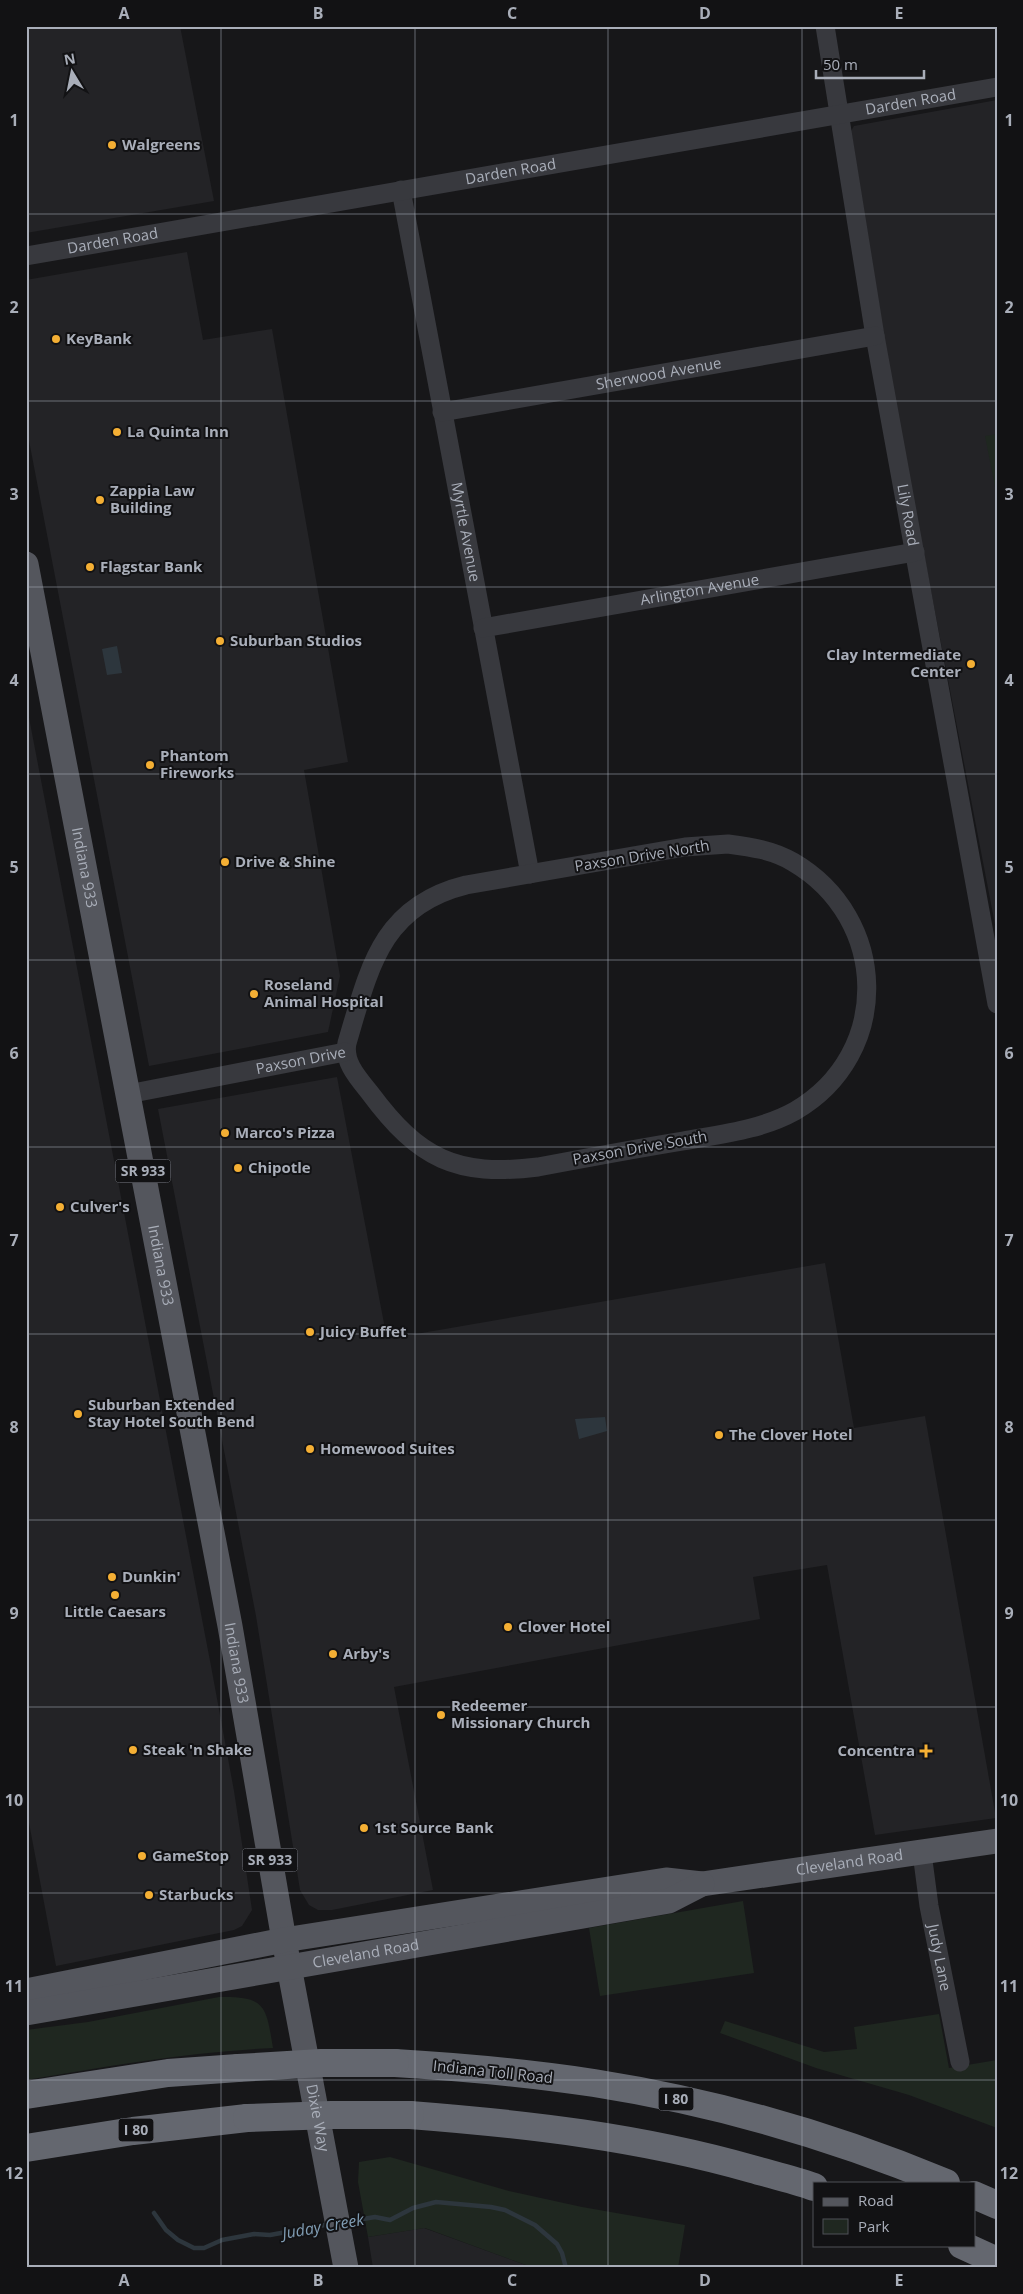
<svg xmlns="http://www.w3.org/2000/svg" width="1023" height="2294" font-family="'Open Sans',sans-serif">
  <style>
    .built { fill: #232326 }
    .green { fill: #1f2720 }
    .water { fill: #2d363d }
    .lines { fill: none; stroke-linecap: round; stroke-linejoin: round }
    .stream { stroke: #2d363d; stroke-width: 4.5 }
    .minor { stroke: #38393e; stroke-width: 19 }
    .major { stroke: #54565d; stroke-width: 25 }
    .highway { stroke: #64676f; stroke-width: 28 }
    .highway-bridge { stroke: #64676f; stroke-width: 28 }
    .grid { fill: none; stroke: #a9aeb9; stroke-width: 1; stroke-opacity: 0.55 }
    .poi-dot { fill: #f4af34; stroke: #121214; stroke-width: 2 }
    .labels { text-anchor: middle; stroke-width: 4; stroke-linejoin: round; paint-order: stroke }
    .shield { fill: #121214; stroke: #7c7f88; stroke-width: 1 }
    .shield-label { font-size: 14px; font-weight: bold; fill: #a9aeb9 }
    .street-label { font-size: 15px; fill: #a9aeb9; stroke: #121214 }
    .poi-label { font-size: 15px; font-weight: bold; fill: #a9aeb9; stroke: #121214; text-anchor: start }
    .water-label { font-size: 16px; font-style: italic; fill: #809db4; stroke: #121214 }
    .neatline { fill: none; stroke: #a9aeb9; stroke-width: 2 }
    .grid-label { font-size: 16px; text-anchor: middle; font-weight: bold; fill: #a9aeb9 }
  </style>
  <rect width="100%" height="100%" fill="#171719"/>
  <path class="built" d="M 26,26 L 180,26 L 214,201 L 26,233 Z
    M 997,100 L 997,935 L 893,393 L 851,131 L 854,126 Z
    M 187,252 L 203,340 L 272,329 L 348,762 L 304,770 L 340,976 L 328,1032 L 149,1066 L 26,425 L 26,280 Z
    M 26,702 L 211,1666 L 234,1791 L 252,1910 L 242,1926 L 234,1930 L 56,1966 L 26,1807 Z
    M 337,1077 L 387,1339 L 825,1263 L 854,1428 L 925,1416 L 996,1818 L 875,1835 L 827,1565 L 753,1577 L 760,1619 L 394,1687 L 433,1890 L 332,1910 L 318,1910 L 309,1905 L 300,1890 L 256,1616 L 158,1109 Z
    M 424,2228 L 534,2268 L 373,2268 L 368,2237 Z"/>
  <path class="green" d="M 997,434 L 997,497 L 985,436 Z
    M 743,1901 L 754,1973 L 600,1996 L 589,1928 Z
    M 219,1997 C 266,1996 266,2006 273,2048 C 190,2052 108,2066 26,2080 L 26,2030 L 88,2022 Z
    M 939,2014 L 949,2068 L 997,2060 L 997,2128 L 909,2095 L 816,2068 L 720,2033 L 725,2021 L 824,2052 L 857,2049 L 854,2027 Z
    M 390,2157 L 509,2191 L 582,2207 L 685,2225 L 678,2268 L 534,2268 L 425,2228 L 368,2237 L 358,2182 L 359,2162 Z"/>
  <path class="water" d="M 117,646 L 122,673 L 107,675 L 102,649 Z
    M 605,1417 L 607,1431 L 579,1439 L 575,1419 Z"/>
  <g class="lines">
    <path class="stream" d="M 154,2213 L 166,2230 L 178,2240 L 194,2248 L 204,2248 L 222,2240 L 254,2234 L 270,2235 L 330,2224
      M 345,2222 L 375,2217 L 390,2220 L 413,2208 L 436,2202 L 491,2207 L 505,2210 L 535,2225 L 557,2244 L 562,2253 L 566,2268"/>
    <g class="minor">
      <path id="s1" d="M 825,26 L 875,336 L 997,1004"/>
      <path id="s2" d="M 401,190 L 530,874"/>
      <path id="s3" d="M 26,256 L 997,87"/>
      <path id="s4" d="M 442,412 L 875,336"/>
      <path id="s5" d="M 483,628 L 915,552"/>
      <path d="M 728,844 C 751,847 773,850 793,862 C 889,918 893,1054 795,1111 C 761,1130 721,1134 683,1141 C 634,1149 586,1158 538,1167 C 456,1177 419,1159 370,1093 C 358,1078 343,1062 347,1043 C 369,969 381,906 466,885 L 685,847 Z"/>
      <path id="s6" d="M 128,1094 L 345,1052"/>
      <path id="s7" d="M 922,1853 L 929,1906 L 960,2062"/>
    </g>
    <g class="major">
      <path id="s8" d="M 26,564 L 230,1626 L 284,1940 L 346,2268"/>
      <path id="s9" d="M 26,1991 L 284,1940 L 666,1880 L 702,1884 L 997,1841"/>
      <path id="s10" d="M 26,2013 L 669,1901 L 702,1884"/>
    </g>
    <path class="highway" d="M 395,2063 C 462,2067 528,2073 594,2083 C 715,2102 833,2136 946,2183
      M 26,2095 L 168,2073 L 238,2068
      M 410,2115 C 526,2124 640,2137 752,2169 C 773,2175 794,2180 814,2187
      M 26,2148 L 133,2131 L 247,2118
      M 974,2195 L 997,2205
      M 962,2245 L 997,2261"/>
    <path class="highway-bridge" d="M 238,2068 L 321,2063 L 395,2063
      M 247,2118 L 331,2115 L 410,2115"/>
  </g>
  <path class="grid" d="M 221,26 L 221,2268M 415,26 L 415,2268M 608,26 L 608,2268M 802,26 L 802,2268M 26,214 L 997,214M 26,401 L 997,401M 26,587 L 997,587M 26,774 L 997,774M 26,960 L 997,960M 26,1147 L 997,1147M 26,1334 L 997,1334M 26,1520 L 997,1520M 26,1707 L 997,1707M 26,1893 L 997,1893M 26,2080 L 997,2080"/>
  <g class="poi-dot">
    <circle cx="112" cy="145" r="5"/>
    <circle cx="56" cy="339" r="5"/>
    <circle cx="117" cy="432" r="5"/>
    <circle cx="100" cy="500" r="5"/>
    <circle cx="90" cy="567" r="5"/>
    <circle cx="220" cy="641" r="5"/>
    <circle cx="971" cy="664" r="5"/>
    <circle cx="150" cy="765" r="5"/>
    <circle cx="225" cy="862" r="5"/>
    <circle cx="254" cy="994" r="5"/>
    <circle cx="225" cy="1133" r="5"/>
    <circle cx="238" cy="1168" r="5"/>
    <circle cx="60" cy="1207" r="5"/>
    <circle cx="310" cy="1332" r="5"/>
    <circle cx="78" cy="1414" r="5"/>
    <circle cx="719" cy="1435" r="5"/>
    <circle cx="310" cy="1449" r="5"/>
    <circle cx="112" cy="1577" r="5"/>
    <circle cx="115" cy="1595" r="5"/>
    <circle cx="508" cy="1627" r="5"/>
    <circle cx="333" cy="1654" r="5"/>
    <circle cx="441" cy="1715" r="5"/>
    <circle cx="133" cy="1750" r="5"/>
    <path d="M923.5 1743.5h5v5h5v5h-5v5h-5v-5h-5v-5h5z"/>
    <circle cx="364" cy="1828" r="5"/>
    <circle cx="142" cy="1856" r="5"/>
    <circle cx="149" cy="1895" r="5"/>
  </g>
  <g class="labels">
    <g class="shield">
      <rect x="115.5" y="1159.5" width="55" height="23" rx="4"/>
      <rect x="242.5" y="1848.5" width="55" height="23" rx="4"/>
      <rect x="658.5" y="2087.5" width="35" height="23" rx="4"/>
      <rect x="118.5" y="2118.5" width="35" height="23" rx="4"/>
    </g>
    <g class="shield-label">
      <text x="143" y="1176">SR 933</text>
      <text x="270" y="1865">SR 933</text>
      <text x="676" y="2104">I 80</text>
      <text x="136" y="2135">I 80</text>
    </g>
    <g class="street-label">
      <text dy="5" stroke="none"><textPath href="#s3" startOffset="898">Darden Road</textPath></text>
      <text dy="5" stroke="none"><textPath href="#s3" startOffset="492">Darden Road</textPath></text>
      <text dy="5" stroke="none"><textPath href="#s3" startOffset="88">Darden Road</textPath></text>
      <text dy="5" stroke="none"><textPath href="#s4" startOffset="220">Sherwood Avenue</textPath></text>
      <text dy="5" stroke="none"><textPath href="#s1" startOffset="496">Lily Road</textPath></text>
      <text dy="5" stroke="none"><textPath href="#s2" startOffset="348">Myrtle Avenue</textPath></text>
      <text dy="5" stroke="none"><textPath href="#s5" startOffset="220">Arlington Avenue</textPath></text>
      <text transform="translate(642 856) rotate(-9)" y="5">Paxson Drive North</text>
      <text dy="5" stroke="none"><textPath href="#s8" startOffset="309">Indiana 933</textPath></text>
      <text dy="5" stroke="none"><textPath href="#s6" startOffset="176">Paxson Drive</textPath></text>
      <text transform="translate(640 1148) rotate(-10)" y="5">Paxson Drive South</text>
      <text dy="5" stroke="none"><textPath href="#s8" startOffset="714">Indiana 933</textPath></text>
      <text dy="5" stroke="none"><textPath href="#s8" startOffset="1119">Indiana 933</textPath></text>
      <text dy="5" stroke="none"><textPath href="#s9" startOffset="835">Cleveland Road</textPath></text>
      <text dy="5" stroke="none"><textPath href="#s10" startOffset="345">Cleveland Road</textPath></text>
      <text dy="5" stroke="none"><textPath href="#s7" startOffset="106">Judy Lane</textPath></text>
      <text transform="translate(493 2072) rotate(6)" y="5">Indiana Toll Road</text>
      <text dy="5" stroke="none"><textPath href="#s8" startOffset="1581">Dixie Way</textPath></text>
    </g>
    <g class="poi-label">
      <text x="122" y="150">Walgreens</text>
      <text x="66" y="344">KeyBank</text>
      <text x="127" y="437">La Quinta Inn</text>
      <text x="110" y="496">Zappia Law<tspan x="110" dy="17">Building</tspan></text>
      <text x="100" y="572">Flagstar Bank</text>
      <text x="230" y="646">Suburban Studios</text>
      <text x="961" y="660" text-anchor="end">Clay Intermediate<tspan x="961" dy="17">Center</tspan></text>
      <text x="160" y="761">Phantom<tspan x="160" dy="17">Fireworks</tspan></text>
      <text x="235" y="867">Drive &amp; Shine</text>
      <text x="264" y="990">Roseland<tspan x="264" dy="17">Animal Hospital</tspan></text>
      <text x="235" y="1138">Marco's Pizza</text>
      <text x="248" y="1173">Chipotle</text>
      <text x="70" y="1212">Culver's</text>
      <text x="320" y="1337">Juicy Buffet</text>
      <text x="88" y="1410">Suburban Extended<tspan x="88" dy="17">Stay Hotel South Bend</tspan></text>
      <text x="729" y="1440">The Clover Hotel</text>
      <text x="320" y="1454">Homewood Suites</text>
      <text x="122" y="1582">Dunkin'</text>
      <text x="115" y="1617" text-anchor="middle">Little Caesars</text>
      <text x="518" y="1632">Clover Hotel</text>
      <text x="343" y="1659">Arby's</text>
      <text x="451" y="1711">Redeemer<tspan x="451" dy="17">Missionary Church</tspan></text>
      <text x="143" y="1755">Steak 'n Shake</text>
      <text x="915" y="1756" text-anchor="end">Concentra</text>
      <text x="374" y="1833">1st Source Bank</text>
      <text x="152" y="1861">GameStop</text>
      <text x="159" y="1900">Starbucks</text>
    </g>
    <g class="water-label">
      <text transform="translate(323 2226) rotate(-10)" y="6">Juday Creek</text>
    </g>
  </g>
  <rect width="1023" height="2294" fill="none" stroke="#121214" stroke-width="55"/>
  <rect x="813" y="2182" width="162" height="65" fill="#121214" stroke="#4e5056"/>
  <rect x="823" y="2198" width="25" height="8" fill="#54565d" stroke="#4e5056"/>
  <text x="858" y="2206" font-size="15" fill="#a9aeb9">Road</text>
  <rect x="823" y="2219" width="25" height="15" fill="#1f2720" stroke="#4e5056"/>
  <text x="858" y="2232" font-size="15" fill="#a9aeb9">Park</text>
  <g transform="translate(72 72) rotate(350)" stroke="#121214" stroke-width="4" paint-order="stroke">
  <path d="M0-4L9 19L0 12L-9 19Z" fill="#a9aeb9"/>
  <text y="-8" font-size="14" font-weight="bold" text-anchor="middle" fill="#a9aeb9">N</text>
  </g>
  <path d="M816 70v8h108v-8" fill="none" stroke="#a9aeb9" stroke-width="2.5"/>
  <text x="823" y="70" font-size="15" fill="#a9aeb9" stroke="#121214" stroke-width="4" paint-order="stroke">50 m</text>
  <rect x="28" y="28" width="968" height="2238" class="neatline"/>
  <g class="grid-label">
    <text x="124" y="19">A</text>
    <text x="318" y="19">B</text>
    <text x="512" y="19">C</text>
    <text x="705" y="19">D</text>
    <text x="899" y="19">E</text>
    <text x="14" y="126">1</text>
    <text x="1009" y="126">1</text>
    <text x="14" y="313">2</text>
    <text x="1009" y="313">2</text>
    <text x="14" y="500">3</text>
    <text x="1009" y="500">3</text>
    <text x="14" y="686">4</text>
    <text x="1009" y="686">4</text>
    <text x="14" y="873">5</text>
    <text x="1009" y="873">5</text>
    <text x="14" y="1059">6</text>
    <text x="1009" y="1059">6</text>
    <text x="14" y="1246">7</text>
    <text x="1009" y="1246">7</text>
    <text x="14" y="1433">8</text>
    <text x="1009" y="1433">8</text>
    <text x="14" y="1619">9</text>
    <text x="1009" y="1619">9</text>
    <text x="14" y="1806">10</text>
    <text x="1009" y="1806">10</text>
    <text x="14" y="1992">11</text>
    <text x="1009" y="1992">11</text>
    <text x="14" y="2179">12</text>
    <text x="1009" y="2179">12</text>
    <text x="124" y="2286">A</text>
    <text x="318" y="2286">B</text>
    <text x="512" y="2286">C</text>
    <text x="705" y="2286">D</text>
    <text x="899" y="2286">E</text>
  </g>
</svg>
